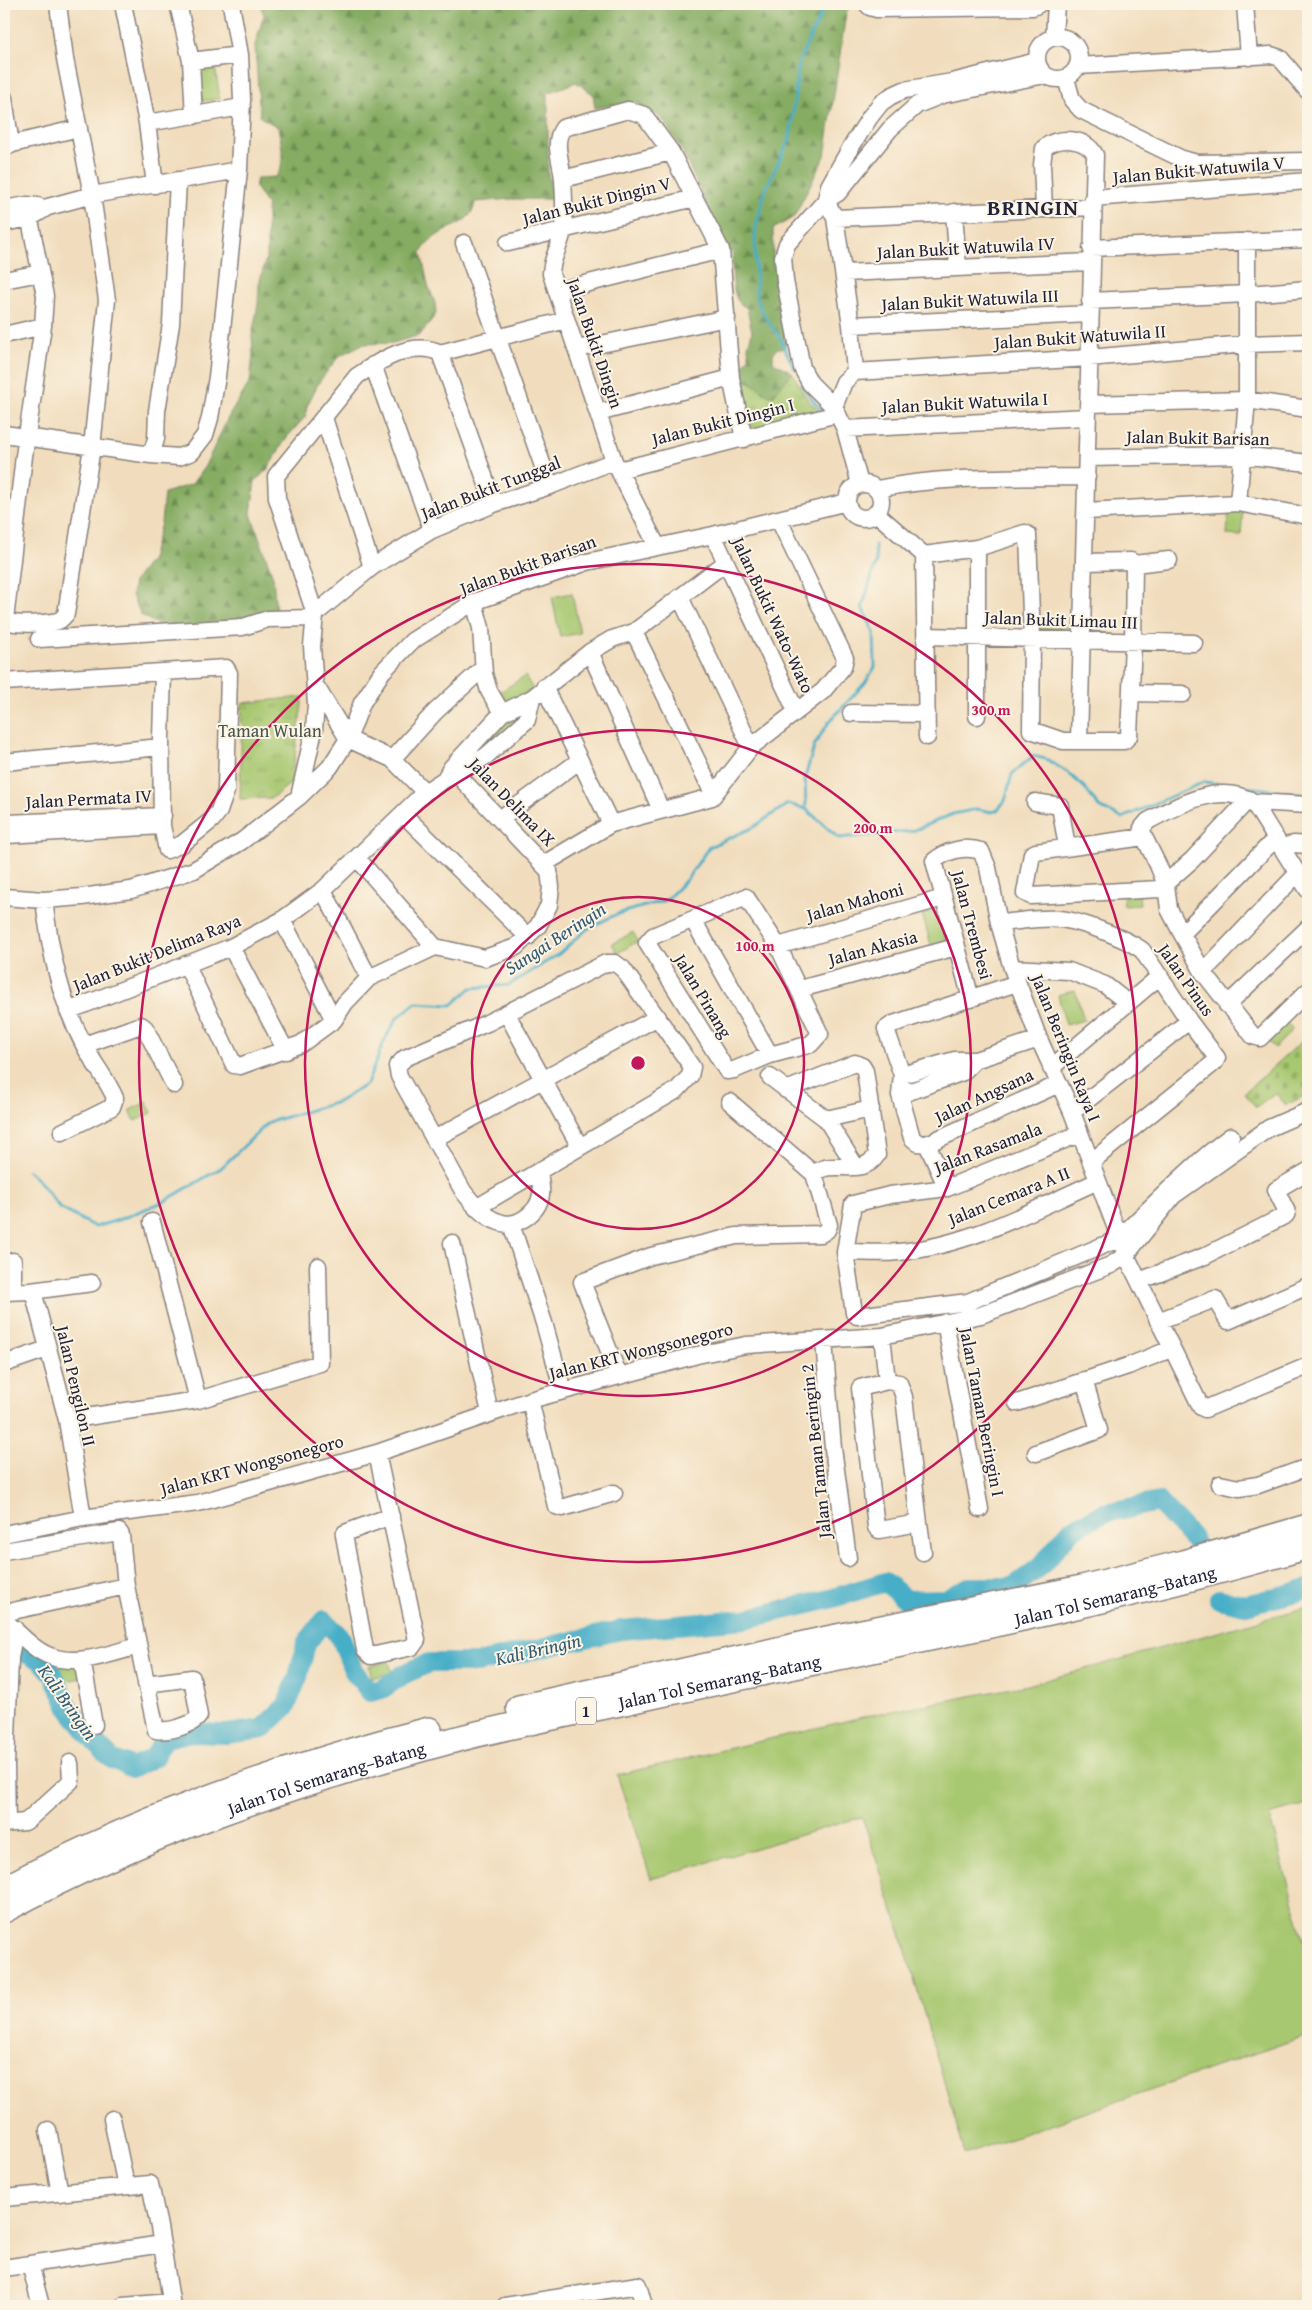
<svg xmlns="http://www.w3.org/2000/svg" width="1312" height="2310" font-family="'Gentium Book Plus',serif">
  <style>
    .grass { fill: #a7c76f; stroke: #647455 }
    .forest { fill: url(#forest-firs); stroke: #54674e }
    .cemetery { fill: url(#cemetery-stones); stroke: #647455 }
    .park { fill: url(#park-tufts); stroke: #647455 }
    .lines { fill: none; stroke-linecap: round; stroke-linejoin: round }
    .stream { stroke: #47aec7; stroke-width: 3 }
    .river { stroke: #47aec7; stroke-width: 20 }
    .minor-casing { stroke: #8a807c; stroke-width: 19 }
    .highway-casing { stroke: #8a807c; stroke-width: 28 }
    .minor { stroke: #fff; stroke-width: 16 }
    .highway { stroke: #fff; stroke-width: 25 }
    .ring { fill: none; stroke: #c2185b; stroke-width: 2.5 }
    .labels { text-anchor: middle; stroke-width: 4; stroke-linejoin: round; paint-order: stroke }
    .shield { fill: #fcf5e5; stroke: #63616e; stroke-width: 1 }
    .shield-label { font-size: 16px; font-weight: bold; fill: #22223b }
    .street-label { font-size: 18px; fill: #22223b; stroke: #fcf5e5 }
    .park-label { font-size: 18px; fill: #4a544b; stroke: #fcf5e5 }
    .water-label { font-size: 19px; font-style: italic; fill: #315a73; stroke: #fcf5e5 }
    .district-label { font-size: 22px; font-weight: bold; letter-spacing: 1px; fill: #22223b; stroke: #fcf5e5 }
    .centre { fill: #c2185b; stroke: #fcf5e5; stroke-width: 2.5 }
    .ring-label { font-size: 15px; text-anchor: middle; font-weight: bold; fill: #c2185b; stroke: #fcf5e5; stroke-width: 4; stroke-linejoin: round; paint-order: stroke }
  </style>
  <defs>
    <pattern id="forest-firs" width="22" height="20" patternUnits="userSpaceOnUse" patternTransform="scale(1.25)"><rect width="22" height="20" fill="#85ac62"/><path d="M5 1l3.5 6h-7zM16 11l3.5 6h-7z" fill="#6c8c52"/></pattern>
    <pattern id="cemetery-stones" width="16" height="16" patternUnits="userSpaceOnUse" patternTransform="scale(1.25)"><rect width="16" height="16" fill="#a7c76f"/><path d="M2 7V4a2 2 0 0 1 4 0v3zM10 15v-3a2 2 0 0 1 4 0v3z" fill="#8fab61"/></pattern>
    <pattern id="park-tufts" width="24" height="20" patternUnits="userSpaceOnUse" patternTransform="scale(1.25)"><rect width="24" height="20" fill="#a7c76f"/><path d="M3 7l-1-3M5 7V3M7 7l1-3M15 17l-1-3M17 17v-4M19 17l1-3" fill="none" stroke="#8fab61"/></pattern>
  </defs>
  <rect width="100%" height="100%" fill="#fcf5e5"/>
  <filter id="ink" filterUnits="userSpaceOnUse"><feTurbulence type="fractalNoise" baseFrequency=".02" numOctaves="2"/><feDisplacementMap in="SourceGraphic" scale="10" xChannelSelector="R" yChannelSelector="G"/><feConvolveMatrix kernelMatrix="1 2 1 2 8 2 1 2 1" color-interpolation-filters="sRGB"/></filter>
  <filter id="wash" filterUnits="userSpaceOnUse"><feTurbulence type="fractalNoise" baseFrequency=".0096" numOctaves="4" result="noise"/><feDisplacementMap in="SourceGraphic" scale="20" xChannelSelector="R" yChannelSelector="G"/><feGaussianBlur stdDeviation="1.12" result="paint"/><feColorMatrix in="noise" values="0 0 0 0 0 0 0 0 0 0 0 0 0 0 0 0 0 1.4 0 .05"/><feComposite in="paint" operator="in"/></filter>
  <g filter="url(#wash)">
    <rect width="100%" height="100%" fill="#f1ddbd"/>
    <path class="grass" d="M 215,67 L 220,99 L 202,101 L 198,70 Z
      M 1229,506 L 1243,507 L 1241,536 L 1227,535 Z
      M 572,593 L 580,633 L 560,637 L 552,597 Z
      M 1037,624 L 1068,625 L 1068,637 L 1036,636 Z
      M 525,676 L 533,689 L 507,704 L 500,692 Z
      M 1139,894 L 1140,905 L 1124,906 L 1123,896 Z
      M 941,909 L 950,942 L 932,948 L 922,914 Z
      M 633,932 L 638,941 L 618,953 L 612,944 Z
      M 1075,990 L 1084,1020 L 1066,1025 L 1058,995 Z
      M 1283,1019 L 1293,1029 L 1275,1048 L 1265,1039 Z
      M 147,1102 L 152,1113 L 135,1121 L 130,1110 Z
      M 1308,1607 L 1308,1804 L 1269,1815 L 1308,1954 L 1308,2035 L 965,2154 L 898,1924 L 862,1817 L 651,1879 L 617,1775 L 871,1715 L 1028,1685 Z
      M 389,1661 L 392,1673 L 372,1678 L 369,1666 Z
      M 78,1662 L 81,1678 L 62,1682 L 58,1667 Z"/>
    <path class="forest" d="M 260,4 L 852,4 L 846,13 L 825,156 L 794,217 L 773,229 L 773,263 L 776,275 L 786,345 L 782,348 L 777,348 L 773,354 L 773,362 L 792,372 L 783,386 L 771,396 L 764,393 L 753,383 L 738,390 L 737,375 L 749,357 L 748,347 L 752,332 L 747,308 C 744,306 740,304 738,301 C 732,291 731,264 733,253 L 722,241 L 683,152 L 662,118 L 635,102 L 595,108 L 593,94 L 576,82 L 548,93 L 548,174 L 554,199 L 511,199 L 475,202 C 473,223 449,226 435,237 C 430,240 425,247 421,252 L 428,285 L 435,303 L 436,314 L 420,335 L 393,343 L 363,344 L 339,356 L 319,382 L 307,406 L 306,416 L 287,437 L 267,470 L 255,481 L 251,514 L 273,577 L 276,614 L 217,625 L 164,628 L 141,615 L 132,595 L 134,581 L 151,559 L 161,523 L 164,493 L 192,484 L 205,466 L 229,416 L 250,382 L 253,355 L 252,335 L 258,304 L 259,284 L 267,255 L 267,205 L 255,187 L 257,178 L 276,177 C 287,161 281,145 278,127 L 260,117 L 255,45 L 264,15 Z"/>
    <path class="cemetery" d="M 1308,1036 L 1308,1094 L 1286,1105 L 1275,1093 L 1256,1107 L 1244,1093 Z"/>
    <path class="park" d="M 792,372 L 809,402 L 821,411 L 749,432 L 738,390 L 746,381 C 758,383 761,395 774,395 Z
      M 303,697 L 291,783 L 272,798 L 240,799 L 242,703 Z
      M 517,713 L 518,720 L 471,762 C 480,741 495,720 517,713 Z"/>
    <g class="lines">
      <path class="stream" d="M 794,368 L 780,338 L 761,311 L 756,292 L 755,230 L 766,188 L 790,138 L 799,61 L 823,10 L 823,4
        M 802,385 L 814,402 L 825,412
        M 806,809 L 805,777 L 815,744 L 829,722 L 865,683 L 875,667 L 874,632 L 862,608 L 876,562 L 875,545
        M 27,1170 L 40,1182 L 60,1208 L 95,1227 L 118,1220 L 163,1202 L 221,1168 L 269,1122 L 338,1102 L 367,1084 L 385,1039 L 397,1018 L 416,1003 L 452,1005 L 471,988 L 509,985 L 559,954 L 587,929 L 617,914 L 666,900 L 687,879 L 709,847 L 752,828 L 788,804 L 806,809 L 839,838 L 912,831 L 953,814 L 977,809 L 992,812 L 997,810 L 1005,801 L 1012,774 L 1033,756 L 1046,759 L 1067,772 L 1084,787 L 1099,807 L 1122,818 L 1204,782 L 1308,794"/>
      <path class="river" d="M 1219,1599 L 1246,1605 L 1308,1589
        M 4,1649 L 16,1650 L 40,1659 L 53,1674 L 70,1710 L 95,1742 L 112,1759 L 133,1768 L 154,1757 L 165,1738 L 193,1733 L 227,1734 L 262,1729 L 286,1706 L 298,1677 L 306,1644 L 324,1620 L 341,1638 L 353,1670 L 370,1692 L 382,1689 L 404,1674 L 429,1663 L 477,1663 L 621,1630 L 745,1619 L 830,1599 L 885,1582 L 907,1600 L 947,1599 L 969,1587 L 1013,1587 L 1040,1567 L 1071,1530 L 1104,1513 L 1159,1502 L 1193,1539"/>
    </g>
  </g>
  <g filter="url(#ink)">
    <g class="lines">
      <defs>
        <path id="minor" d="M 123,4 L 147,123 L 155,185
          M 178,4 L 191,61 L 194,116
          M 867,4 L 870,7 L 877,9 L 1033,7 L 1039,4
          M 1245,4 L 1249,57
          M1037 58a21 21 0 1 1 42 0a21 21 0 1 1-42 0Z
          M 1054,37 L 1056,4
          M 191,61 L 240,55
          M 1078,66 L 1271,55 L 1280,58 L 1308,91
          M 1066,78 L 1072,100 L 1081,110 L 1182,159 L 1197,163 L 1308,161
          M 4,98 L 11,145
          M 147,123 L 242,107
          M 4,146 L 79,128
          M 563,179 L 671,152
          M 1093,198 L 1308,181
          M 27,205 L 45,296 L 43,326 L 24,456 L 5,620 C 10,626 53,624 60,620 C 63,618 64,616 66,614 L 92,447 L 107,300 L 92,195 L 65,59 L 58,4
          M 4,209 L 27,205 L 38,206
          M 1044,209 L 1042,165 L 1044,148 C 1058,136 1086,137 1095,155 L 1079,741
          M 954,212 L 958,268
          M 835,218 L 1093,207
          M 4,223 L 30,218 L 48,207 L 92,195 L 239,170
          M 464,243 L 550,486
          M 508,243 L 695,198
          M 1091,248 L 1308,239
          M 844,273 L 1091,262
          M 4,280 L 40,273
          M 557,291 L 721,250
          M 1090,301 L 1248,294 L 1308,289
          M 851,325 L 1090,314
          M 4,335 L 43,326
          M 577,349 L 727,318
          M 440,353 L 494,504
          M 373,365 L 432,530
          M 855,372 L 1089,358 L 1246,344 L 1308,342
          M 1088,404 L 1247,400 L 1308,409
          M 834,407 L 844,382 L 855,372 L 851,325 L 835,218 L 826,200 L 829,186 L 851,147 L 870,117 L 881,103 L 891,96 L 904,90 L 952,82 L 1037,61
          M 598,413 L 731,378
          M 324,418 L 372,567
          M 845,429 L 1087,417
          M 4,434 L 151,455 L 156,439 L 157,411 L 171,324 L 178,180
          M 151,455 L 179,457 L 192,452 L 205,435 L 210,418 L 217,377 L 239,170 L 242,100 L 240,55 L 231,4
          M 1088,458 L 1241,455 L 1308,463
          M 619,470 L 837,414
          M847 501a17 17 0 1 1 34 0a17 17 0 1 1-34 0Z
          M 860,484 L 845,429 L 834,407 L 810,383 L 802,368 L 785,281 L 783,257 L 787,244 L 826,200 L 838,193 L 890,129 L 917,105 L 942,95 L 1045,75
          M 877,489 C 945,475 1017,478 1087,477
          M 1238,503 L 1247,400 L 1247,241
          M 1086,511 L 1238,503 L 1308,516
          M 876,513 L 924,555
          M 713,535 L 796,711
          M 657,546 L 614,461 L 551,274 C 551,258 561,245 563,230 C 565,214 564,195 563,180 C 562,162 552,143 563,128 L 628,110 L 644,115 L 671,152 L 721,250 L 731,378 L 744,439
          M 977,548 L 977,716
          M 924,555 L 977,548 L 1025,533 L 1028,535 L 1032,640 L 1031,730 L 1063,741 L 1124,741 L 1129,736 L 1133,642 L 1134,564
          M 924,555 L 927,737
          M 1084,562 L 1131,561 L 1134,564
          M 1134,564 L 1169,560
          M 680,597 L 751,747
          M 474,602 L 481,628 L 484,674 L 489,691 L 502,713
          M 315,614 L 372,567 L 432,530 L 494,504 L 550,486 L 614,461
          M 634,632 L 714,795
          M 926,636 L 1194,643
          M 39,639 L 243,627 L 268,619 L 315,618
          M 590,652 L 661,810
          M 4,682 L 226,668 L 229,673 L 226,791 L 219,811 L 212,820 L 182,844 L 167,850 L 162,826 L 161,738 L 163,673
          M 544,687 L 611,824
          M 317,688 L 348,739 L 392,759 L 425,792
          M 1131,693 L 1183,694
          M 851,713 L 927,714
          M 392,759 L 435,712 L 482,669
          M 4,762 L 161,747
          M 446,777 L 451,768 L 502,713 L 532,698 L 590,652 L 612,639 L 634,632 L 725,563
          M 299,797 L 314,730 L 316,704 L 312,646 L 315,614 L 277,498 L 276,476 L 357,376 C 379,361 413,339 440,353 L 566,320
          M 1249,799 L 1192,860 L 1159,889 L 1031,896 L 1025,893 L 1032,854 L 1036,852 L 1144,837 L 1142,828 L 1148,821 C 1180,804 1219,782 1253,802 L 1308,890
          M 1035,802 L 1060,806 L 1067,847
          M 1253,802 L 1308,805
          M 403,814 L 528,937
          M 501,818 L 579,761
          M 162,826 L 7,835 L 4,828 L 8,823 L 163,816
          M 1144,837 L 1158,865 L 1166,885 L 1169,909 L 1182,934 L 1203,972 L 1253,1036 L 1260,1038 L 1308,991
          M 1281,847 L 1294,844 L 1308,845
          M 357,858 L 435,947
          M 544,864 L 611,824 L 712,797 L 751,747 L 823,691 L 843,667 L 845,658 L 779,520
          M 323,890 L 369,978
          M 4,897 L 44,900 L 82,897 L 131,890 L 194,870 L 242,841 L 299,797 L 330,767 L 348,739 L 362,703 L 382,672 L 412,641 L 474,602 L 587,562 L 713,535 L 847,502
          M 746,897 L 778,946 L 820,1034 L 811,1044 L 770,1055 L 734,1070 L 727,1071 L 647,943 L 653,936 Z
          M 44,900 C 50,950 60,1000 84,1045 C 93,1063 107,1079 115,1098 L 112,1107 L 62,1132
          M 282,920 L 334,1020
          M 693,920 L 770,1055
          M 999,923 C 1018,922 1039,917 1058,919 C 1079,920 1125,938 1142,950 L 1189,1021 L 1217,1058 L 1215,1062 L 1091,1162
          M 1182,934 L 1275,839
          M 778,946 L 943,898
          M 231,947 L 286,1051
          M 186,964 L 234,1065 L 240,1066 L 301,1044 L 334,1020 L 345,1003 L 369,978 L 435,947 L 485,958 L 516,947 L 538,926 L 549,905 L 551,887 L 549,871 L 451,768
          M 1012,968 L 1069,971 L 1105,985 L 1128,1003
          M 1203,972 L 1298,873
          M 800,989 L 956,947
          M 971,999 L 934,861 C 947,850 965,846 981,851 L 988,868 L 999,923 L 1012,968 L 1039,1039 L 1072,1112 L 1126,1255 L 1201,1407 L 1205,1409 L 1308,1366
          M 1227,1005 L 1308,928
          M 68,1011 L 231,947 L 282,920 L 323,890 L 425,792 L 445,779 L 457,774 L 486,756 L 527,720 L 532,698
          M 84,1045 L 141,1025 L 145,1028 L 174,1085
          M 1051,1068 L 1160,976
          M 902,1075 L 955,1060 L 975,1060 L 1039,1039
          M 770,1077 L 826,1119 L 856,1167
          M 900,1095 L 963,1072 L 975,1060
          M 730,1102 L 814,1174
          M 1072,1112 L 1189,1021
          M 826,1119 L 871,1109
          M 1079,1134 L 947,1188 L 890,1195 L 853,1204 L 845,1252 L 854,1313 L 857,1316 L 968,1302 L 1121,1238
          M 434,1139 L 658,1017
          M 927,1144 L 918,1143 L 912,1138 L 900,1095 L 902,1075 L 886,1029 L 893,1024 L 1017,983
          M 927,1144 L 1059,1084
          M 927,1144 L 947,1188
          M 539,1172 C 540,1179 542,1188 541,1195 C 538,1213 516,1229 499,1222 C 483,1217 473,1204 463,1191 L 399,1076 L 397,1066 L 405,1058 L 487,1023 L 606,963 L 615,963 L 623,969 L 692,1067 L 690,1076 L 677,1090 L 580,1147
          M 476,1208 L 580,1147 L 507,1014
          M 152,1222 L 198,1400
          M 511,1224 L 544,1323 L 563,1391
          M 1120,1237 C 1157,1202 1190,1166 1231,1136
          M 452,1243 L 490,1413
          M 845,1252 C 863,1252 881,1254 899,1252 C 969,1246 1035,1209 1098,1181
          M 13,1261 L 13,1291
          M 1139,1281 L 1205,1256 L 1286,1215 L 1287,1212 L 1276,1190 L 1308,1171
          M 31,1291 L 92,1283
          M 4,1292 L 31,1291 L 34,1295 L 67,1420 L 83,1518
          M 1158,1321 L 1215,1299 L 1228,1321 L 1308,1286
          M 945,1322 L 980,1509
          M 882,1336 L 887,1381 L 899,1383 L 904,1397 L 919,1523 L 879,1530 L 876,1527 L 860,1388 L 887,1381
          M 824,1341 L 833,1448 L 848,1558
          M 4,1364 L 47,1349
          M 619,1376 L 582,1282 L 651,1256 L 736,1236 L 821,1234 L 827,1230 L 829,1225 L 814,1174 C 832,1157 861,1179 877,1155 L 865,1071 L 862,1066 L 855,1063 L 786,1090
          M 530,1400 L 556,1506 L 562,1508 L 614,1493
          M 1017,1403 L 1128,1366 L 1171,1349
          M 67,1420 L 198,1400 L 320,1363 L 318,1266
          M 377,1453 L 417,1640 L 412,1647 L 371,1656 L 365,1650 L 344,1535 L 345,1533 L 391,1516
          M 1036,1453 L 1099,1430 L 1084,1380
          M 1220,1484 L 1239,1488 L 1258,1485 L 1308,1467
          M 919,1523 L 923,1552
          M 4,1534 L 83,1518 L 198,1503 L 377,1453 L 530,1400 L 697,1355 L 746,1345 L 882,1336 L 981,1315 L 1111,1265 L 1126,1255 L 1173,1196 L 1269,1128 L 1308,1111
          M 4,1551 L 119,1532 L 121,1535 L 126,1586 L 156,1730 C 168,1732 192,1726 199,1716 L 192,1678 L 146,1684
          M 4,1613 L 126,1586
          M 4,1620 C 17,1631 33,1650 50,1656 C 77,1667 112,1653 138,1646
          M 82,1660 L 94,1725
          M 4,1824 L 25,1822 L 29,1819 L 71,1781 L 70,1763
          M 7,1824 L 6,1765 L 10,1658 L 15,1629
          M 112,2119 L 126,2186
          M 48,2130 L 60,2193
          M 4,2198 L 150,2184 L 159,2227 L 172,2306
          M 30,2264 L 41,2306
          M 4,2268 L 162,2244
          M 123,2306 L 171,2302
          M 505,2306 L 638,2285 L 644,2306"/>
        <g id="highway">
          <path d="M 519,1708 L 827,1639 L 1082,1588 L 1183,1563 L 1308,1527"/>
          <path d="M 4,1889 C 138,1818 282,1767 429,1730"/>
          <path id="s1" d="M 4,1910 C 143,1834 297,1782 450,1741 C 513,1724 579,1712 643,1698 C 865,1650 1090,1610 1308,1546"/>
        </g>
      </defs>
      <use href="#minor" class="minor-casing"/>
      <use href="#highway" class="highway-casing"/>
      <use href="#minor" class="minor"/>
      <use href="#highway" class="highway"/>
    </g>
  </g>
  <g class="ring">
    <circle cx="638" cy="1063" r="166"/>
    <circle cx="638" cy="1063" r="333"/>
    <circle cx="638" cy="1063" r="499"/>
  </g>
  <g class="labels">
    <rect class="shield" x="576" y="1697.5" width="20" height="27" rx="4"/>
    <g class="shield-label">
      <text x="586" y="1717">1</text>
    </g>
    <g class="street-label">
      <text transform="translate(1199 170) rotate(-5)" y="6">Jalan Bukit Watuwila V</text>
      <text transform="translate(597 201) rotate(-14)" y="6">Jalan Bukit Dingin V</text>
      <text transform="translate(966 248) rotate(-3)" y="6">Jalan Bukit Watuwila IV</text>
      <text transform="translate(970 300) rotate(-3)" y="6">Jalan Bukit Watuwila III</text>
      <text transform="translate(1080 337) rotate(-4)" y="6">Jalan Bukit Watuwila II</text>
      <text transform="translate(595 343) rotate(71)" y="6">Jalan Bukit Dingin</text>
      <text transform="translate(965 403) rotate(-3)" y="6">Jalan Bukit Watuwila I</text>
      <text transform="translate(723 422) rotate(-14)" y="6">Jalan Bukit Dingin I</text>
      <text transform="translate(1198 438) rotate(1)" y="6">Jalan Bukit Barisan</text>
      <text transform="translate(491 488) rotate(-21)" y="6">Jalan Bukit Tunggal</text>
      <text transform="translate(528 565) rotate(-20)" y="6">Jalan Bukit Barisan</text>
      <text transform="translate(773 615) rotate(65)" y="6">Jalan Bukit Wato-Wato</text>
      <text transform="translate(1061 620) rotate(2)" y="6">Jalan Bukit Limau III</text>
      <text transform="translate(89 799) rotate(-3)" y="6">Jalan Permata IV</text>
      <text transform="translate(512 802) rotate(46)" y="6">Jalan Delima IX</text>
      <text transform="translate(855 902) rotate(-16)" y="6">Jalan Mahoni</text>
      <text transform="translate(972 925) rotate(75)" y="6">Jalan Trembesi</text>
      <text transform="translate(873 948) rotate(-15)" y="6">Jalan Akasia</text>
      <text transform="translate(157 953) rotate(-22)" y="6">Jalan Bukit Delima Raya</text>
      <text transform="translate(1186 980) rotate(55)" y="6">Jalan Pinus</text>
      <text transform="translate(703 996) rotate(59)" y="6">Jalan Pinang</text>
      <text transform="translate(1066 1048) rotate(68)" y="6">Jalan Beringin Raya I</text>
      <text transform="translate(984 1096) rotate(-25)" y="6">Jalan Angsana</text>
      <text transform="translate(988 1148) rotate(-21)" y="6">Jalan Rasamala</text>
      <text transform="translate(1009 1196) rotate(-22)" y="6">Jalan Cemara A II</text>
      <text transform="translate(641 1351) rotate(-14)" y="6">Jalan KRT Wongsonegoro</text>
      <text transform="translate(76 1386) rotate(77)" y="6">Jalan Pengilon II</text>
      <text transform="translate(982 1412) rotate(79)" y="6">Jalan Taman Beringin I</text>
      <text transform="translate(816 1451) rotate(-96)" y="6">Jalan Taman Beringin 2</text>
      <text transform="translate(252 1465) rotate(-15)" y="6">Jalan KRT Wongsonegoro</text>
      <text dy="6" stroke="none"><textPath href="#s1" startOffset="1159">Jalan Tol Semarang–Batang</textPath></text>
      <text dy="6" stroke="none"><textPath href="#s1" startOffset="754">Jalan Tol Semarang–Batang</textPath></text>
      <text dy="6" stroke="none"><textPath href="#s1" startOffset="349">Jalan Tol Semarang–Batang</textPath></text>
    </g>
    <g class="park-label">
      <text x="270" y="737">Taman Wulan</text>
    </g>
    <g class="water-label">
      <text transform="translate(555 938) rotate(-33)" y="7">Sungai Beringin</text>
      <text transform="translate(538 1649) rotate(-13)" y="7">Kali Bringin</text>
      <text transform="translate(68 1702) rotate(55)" y="7">Kali Bringin</text>
    </g>
    <g class="district-label">
      <text x="1033" y="215">BRINGIN</text>
    </g>
  </g>
  <circle cx="638" cy="1063" r="8" class="centre"/>
  <g class="ring-label">
    <text x="991" y="715">300 m</text>
    <text x="873" y="833">200 m</text>
    <text x="755" y="951">100 m</text>
  </g>
  <rect width="1312" height="2310" fill="none" stroke="#fcf5e5" stroke-width="20"/>
</svg>
